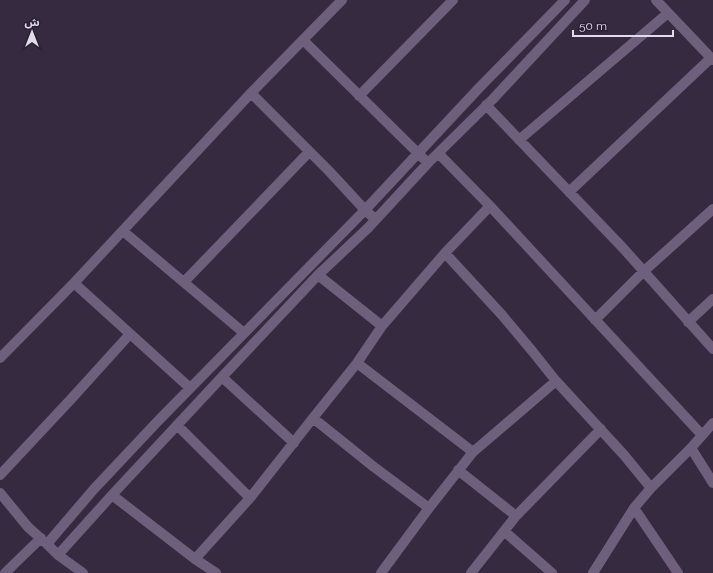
<svg xmlns="http://www.w3.org/2000/svg" width="713" height="573" font-family="Raleway,'Noto Sans Arabic',sans-serif">
  <style>
    .lines { fill: none; stroke-linecap: round; stroke-linejoin: round }
    .minor { stroke: #6e607c; stroke-width: 10 }
  </style>
  <rect width="100%" height="100%" fill="#352a40"/>
  <g class="lines">
    <path class="minor" d="M 656,0 L 713,60
      M 303,40 L 428,163
      M 251,93 L 329,171 L 365,210 L 375,219
      M 359,96 L 453,0
      M 486,105 L 623,248 L 713,349
      M 519,140 L 668,13
      M 438,153 L 490,206 L 702,435
      M 569,192 L 711,58
      M 123,231 L 244,333
      M 445,253 L 502,315 L 533,352 L 556,381 L 624,455 L 651,488
      M 318,275 L 382,326
      M 184,282 L 309,152
      M 74,283 L 190,388
      M 595,320 L 643,272 L 713,209
      M 688,322 L 713,299
      M 0,358 L 74,283 L 251,93 L 342,0
      M 357,363 L 473,452 L 429,508 L 381,573
      M 222,377 L 294,443
      M 313,418 L 357,363 L 382,326 L 445,253 L 490,206
      M 178,426 L 250,498
      M 691,448 L 713,483
      M 473,452 L 556,381
      M 458,470 L 516,516 L 471,573
      M 0,475 L 73,397 L 130,334
      M 0,493 L 28,527 L 47,544 L 58,555 L 83,573
      M 112,495 L 195,559
      M 634,508 L 678,573
      M 516,516 L 601,429
      M 504,531 L 552,573
      M 47,544 L 94,489 L 158,421 L 365,210 L 479,88 L 565,0
      M 58,555 L 112,495 L 222,377 L 318,275 L 368,228 L 428,163 L 493,99 L 585,0
      M 5,573 L 41,538
      M 216,573 L 195,559 L 250,498 L 313,418 L 374,467 L 429,508
      M 593,573 L 634,508 L 651,488 L 691,448 L 713,423"/>
  </g>
  <g transform="translate(32 32)" stroke="#2b2136" stroke-width="3" paint-order="stroke">
  <path d="M0-3L7 15L0 10L-7 15Z" fill="#e2dcea"/>
  <text y="-6" font-size="11" font-weight="bold" text-anchor="middle" fill="#e2dcea">ش</text>
  </g>
  <path d="M573 30v6h100v-6" fill="none" stroke="#e2dcea" stroke-width="2"/>
  <text x="579" y="30" font-size="12" fill="#e2dcea" stroke="#2b2136" stroke-width="3" paint-order="stroke">50 m</text>
</svg>
